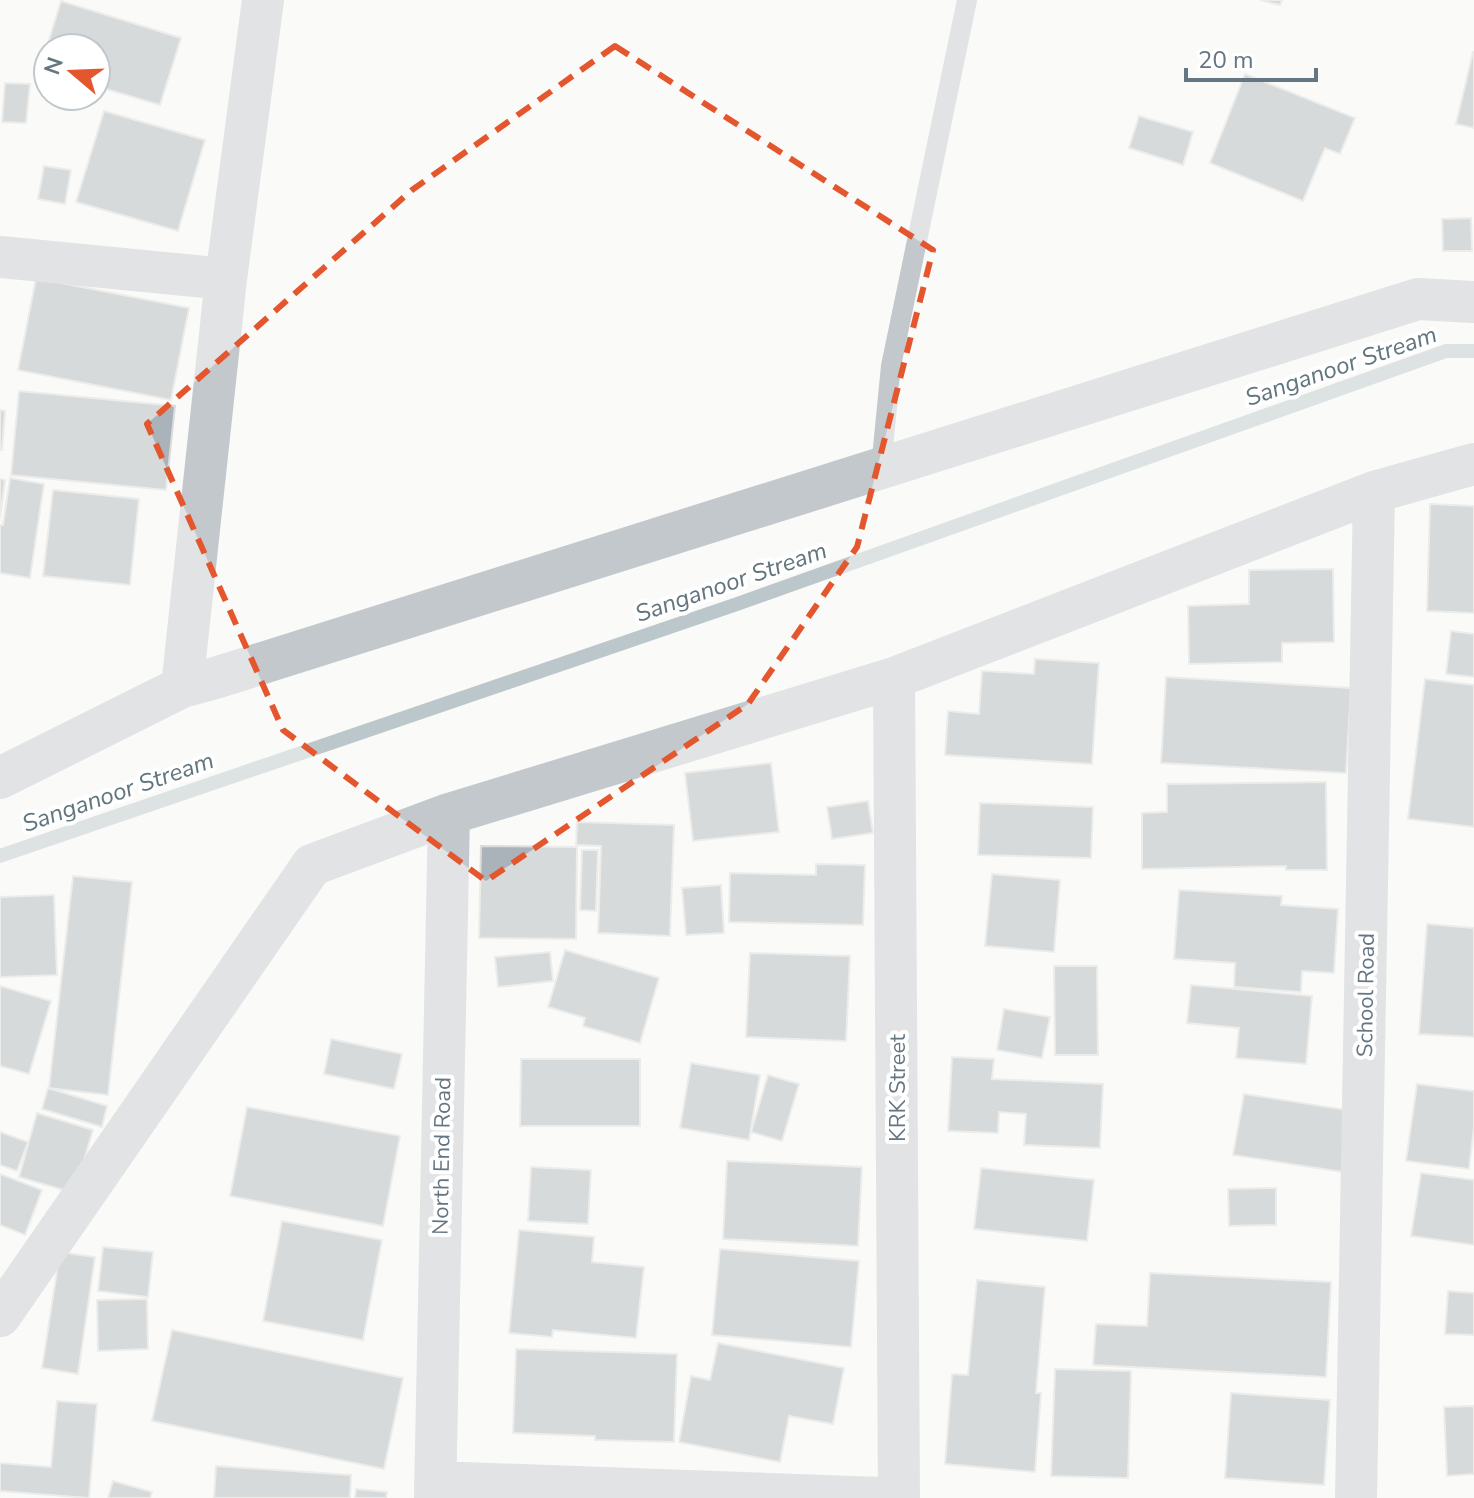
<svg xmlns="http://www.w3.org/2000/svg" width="1474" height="1498" font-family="'Nunito Sans',sans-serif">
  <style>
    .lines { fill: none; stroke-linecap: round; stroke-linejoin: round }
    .stream { stroke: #bbc7cb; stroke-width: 14 }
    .building { fill: #aab3b9; stroke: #dcdcda; stroke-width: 2 }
    .lane { stroke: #c3c8cc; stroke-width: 20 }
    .street { stroke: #c3c8cc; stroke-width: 42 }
    .marked { fill: none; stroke: #e4572e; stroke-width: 6; stroke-dasharray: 16 10; stroke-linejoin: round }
    .labels { text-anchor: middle; stroke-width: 8; stroke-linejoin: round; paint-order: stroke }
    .street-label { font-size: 22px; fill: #657683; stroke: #fff }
    .water-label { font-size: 24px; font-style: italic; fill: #60757c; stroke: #fff }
  </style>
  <rect width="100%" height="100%" fill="#fafaf8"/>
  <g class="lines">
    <path class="stream" d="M 0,856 L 740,603 L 1446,351 L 1474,351"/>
  </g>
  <path class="building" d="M 1260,0 L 1282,0 L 1280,5 Z
    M 61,1 L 181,38 L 160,105 L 96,86 L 96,48 L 48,48 L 48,71 L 40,69 Z
    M 1473,52 L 1474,52 L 1474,128 L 1456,124 Z
    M 1245,74 L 1355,118 L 1340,154 L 1325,148 L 1303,201 L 1210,163 Z
    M 5,83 L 30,84 L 26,123 L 2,122 Z
    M 104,111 L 205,140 L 178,231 L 76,202 Z
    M 1139,116 L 1193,132 L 1183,165 L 1129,148 Z
    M 44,166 L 71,170 L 65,204 L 38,199 Z
    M 1471,218 L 1472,251 L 1443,251 L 1442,219 Z
    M 36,278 L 189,308 L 171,400 L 18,370 Z
    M 19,391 L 175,406 L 166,490 L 11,475 Z
    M 0,410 L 5,411 L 2,450 L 0,450 Z
    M 10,478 L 44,484 L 30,578 L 0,573 L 0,525 L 3,525 Z
    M 0,479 L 5,480 L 0,518 Z
    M 53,490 L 139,499 L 130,585 L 43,576 Z
    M 1430,504 L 1474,506 L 1474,613 L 1427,611 Z
    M 1333,569 L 1334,642 L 1282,643 L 1282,662 L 1189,664 L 1188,606 L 1249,604 L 1249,570 Z
    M 1451,631 L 1474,634 L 1474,677 L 1446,674 Z
    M 1035,659 L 1099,663 L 1092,764 L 945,755 L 948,711 L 979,714 L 982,671 L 1034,674 Z
    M 1166,677 L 1351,688 L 1346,773 L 1161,763 Z
    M 1425,679 L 1474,685 L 1474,827 L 1408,819 Z
    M 771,763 L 779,832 L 693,841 L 685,773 Z
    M 1326,782 L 1327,870 L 1286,870 L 1286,866 L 1142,869 L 1142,813 L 1167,812 L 1167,784 Z
    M 868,801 L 873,833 L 832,839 L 827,807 Z
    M 980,803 L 1093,807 L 1091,858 L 978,855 Z
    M 577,822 L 674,825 L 670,936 L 598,933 L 601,846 L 576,845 Z
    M 481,846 L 577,847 L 576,939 L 479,938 Z
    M 582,850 L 598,850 L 596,911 L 580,910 Z
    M 816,864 L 865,865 L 863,925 L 729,922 L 730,873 L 816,875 Z
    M 992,874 L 1060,880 L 1054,952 L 985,946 Z
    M 73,876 L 132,882 L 108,1095 L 49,1088 Z
    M 721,885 L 724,933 L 686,935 L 682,888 Z
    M 1179,890 L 1282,896 L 1281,905 L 1338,909 L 1334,973 L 1302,971 L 1301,992 L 1234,987 L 1235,963 L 1174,959 Z
    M 54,895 L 57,975 L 0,977 L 0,897 Z
    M 1427,924 L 1474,928 L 1474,1037 L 1419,1034 Z
    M 565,950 L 659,978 L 640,1043 L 583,1026 L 585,1018 L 548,1007 Z
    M 550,952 L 553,981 L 498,987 L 495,957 Z
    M 750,953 L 850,956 L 846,1041 L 746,1037 Z
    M 1054,966 L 1097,966 L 1098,1055 L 1055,1055 Z
    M 1191,985 L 1312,996 L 1306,1064 L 1236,1058 L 1239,1028 L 1187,1023 Z
    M 0,986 L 51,1001 L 29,1074 L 0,1066 Z
    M 1004,1009 L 1050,1017 L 1042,1058 L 997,1050 Z
    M 331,1039 L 402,1054 L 394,1089 L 324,1074 Z
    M 952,1057 L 994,1059 L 992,1079 L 1103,1084 L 1100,1148 L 1024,1145 L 1026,1114 L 999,1112 L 998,1133 L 948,1131 Z
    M 521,1059 L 640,1059 L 640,1126 L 520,1126 Z
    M 691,1063 L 760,1075 L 749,1140 L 680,1128 Z
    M 768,1075 L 799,1084 L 782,1141 L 751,1132 Z
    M 1417,1084 L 1474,1091 L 1474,1127 L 1469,1169 L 1406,1161 Z
    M 48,1088 L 107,1106 L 102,1127 L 42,1109 Z
    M 1244,1094 L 1347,1110 L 1356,1174 L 1233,1155 Z
    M 247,1107 L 400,1136 L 383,1226 L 230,1196 Z
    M 37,1113 L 93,1130 L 74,1193 L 19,1177 Z
    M 0,1132 L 28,1142 L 17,1171 L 0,1165 Z
    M 727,1161 L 862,1167 L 858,1246 L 723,1239 Z
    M 531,1167 L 591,1170 L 588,1224 L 528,1221 Z
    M 981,1168 L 1094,1180 L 1087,1241 L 974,1229 Z
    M 1421,1173 L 1474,1180 L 1474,1245 L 1411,1236 Z
    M 0,1174 L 42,1190 L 25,1235 L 0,1225 Z
    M 1276,1188 L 1276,1225 L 1229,1226 L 1228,1189 Z
    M 282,1221 L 382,1240 L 363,1340 L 263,1321 Z
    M 519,1230 L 594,1237 L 592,1262 L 644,1267 L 636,1338 L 553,1330 L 552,1337 L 509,1333 Z
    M 103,1247 L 153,1252 L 148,1297 L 98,1291 Z
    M 720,1249 L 859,1261 L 851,1347 L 712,1335 Z
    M 60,1252 L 95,1257 L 78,1374 L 42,1368 Z
    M 1150,1273 L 1331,1282 L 1326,1377 L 1093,1365 L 1096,1324 L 1147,1326 Z
    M 977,1280 L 1045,1287 L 1036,1393 L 1041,1393 L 1035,1472 L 945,1464 L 952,1374 L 968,1375 Z
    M 1448,1291 L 1474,1293 L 1474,1335 L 1445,1334 Z
    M 147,1299 L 148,1349 L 98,1351 L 97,1300 Z
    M 172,1330 L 403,1378 L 384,1469 L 152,1421 Z
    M 718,1343 L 844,1368 L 833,1424 L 789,1416 L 780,1462 L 679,1442 L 691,1376 L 710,1380 Z
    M 516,1349 L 677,1354 L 674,1442 L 595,1440 L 595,1436 L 513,1433 Z
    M 1055,1369 L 1131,1371 L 1128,1478 L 1051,1476 Z
    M 1231,1393 L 1330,1400 L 1324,1485 L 1225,1478 Z
    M 57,1401 L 97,1404 L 89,1498 L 0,1491 L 0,1463 L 51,1467 Z
    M 1474,1406 L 1474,1474 L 1447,1476 L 1444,1407 Z
    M 216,1466 L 351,1475 L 350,1498 L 214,1498 Z
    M 113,1481 L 152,1492 L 150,1498 L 108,1498 Z
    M 356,1489 L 387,1492 L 386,1498 L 355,1498 Z"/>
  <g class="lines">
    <path class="lane" d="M 881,468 L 891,366 L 967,0"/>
    <path class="street" d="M 0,257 L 226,279
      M 894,678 L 899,1498
      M 182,687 L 226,279 L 263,0
      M 0,778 L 182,687 L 212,679 L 1418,299 L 1474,302
      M 0,1316 L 312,865 L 449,814 L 894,678 L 1374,492 L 1474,464
      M 435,1482 L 880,1498
      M 435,1498 L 449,814
      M 1356,1498 L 1374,492"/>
  </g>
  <path d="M0 0H1474V1498H0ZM 615,46 L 933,250 L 857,547 L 748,704 L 486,881 L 283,730 L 147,424 L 412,190 Z" fill="#fafaf8" fill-opacity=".55" fill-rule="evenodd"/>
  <path class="marked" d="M 615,46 L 933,250 L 857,547 L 748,704 L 486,881 L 283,730 L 147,424 L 412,190 Z"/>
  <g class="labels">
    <g class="street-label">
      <text transform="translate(1365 995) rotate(-89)" y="8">School Road</text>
      <text transform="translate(897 1088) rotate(-90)" y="8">KRK Street</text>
      <text transform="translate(441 1156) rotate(-89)" y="8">North End Road</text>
    </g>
    <g class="water-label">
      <text transform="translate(1341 366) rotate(-19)" y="8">Sanganoor Stream</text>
      <text transform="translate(731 582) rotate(-19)" y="8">Sanganoor Stream</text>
      <text transform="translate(118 792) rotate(-19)" y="8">Sanganoor Stream</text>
    </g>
  </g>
  <g transform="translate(72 72) rotate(289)"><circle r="38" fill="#ffffff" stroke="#c1c8cd" stroke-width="2"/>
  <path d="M0-6L14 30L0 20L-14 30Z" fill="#e4572e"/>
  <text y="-12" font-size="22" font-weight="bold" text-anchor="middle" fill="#657683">N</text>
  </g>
  <path d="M1186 68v12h130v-12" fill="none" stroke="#657683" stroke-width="4"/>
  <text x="1198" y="68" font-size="24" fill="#657683" stroke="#ffffff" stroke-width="6" paint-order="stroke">20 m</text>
</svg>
